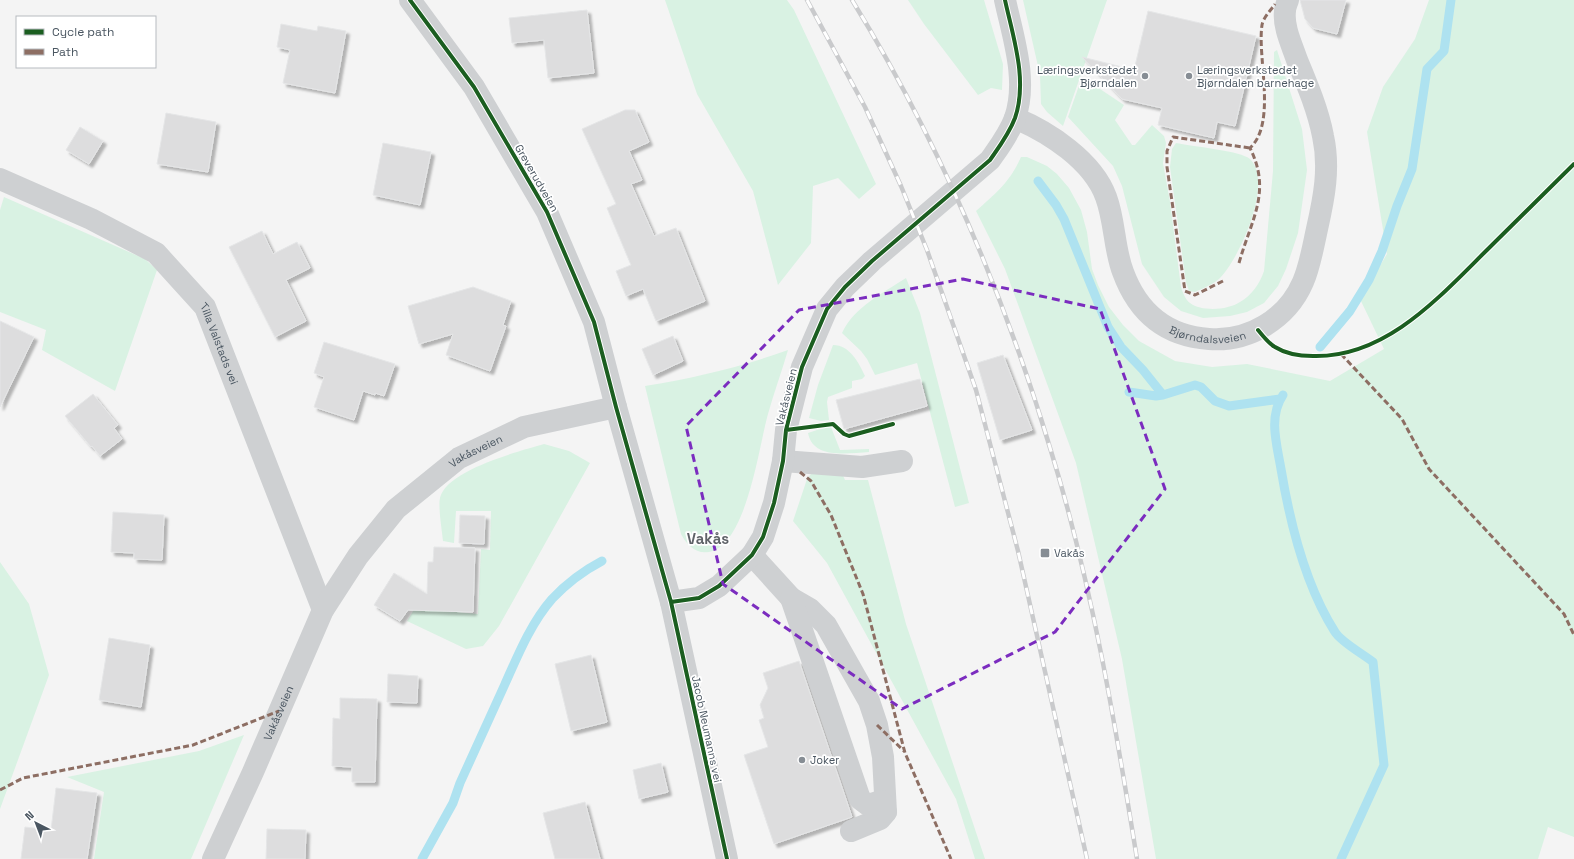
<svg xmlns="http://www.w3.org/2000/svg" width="1574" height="859" font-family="'Space Grotesk',sans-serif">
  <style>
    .green { fill: #d9f2e3 }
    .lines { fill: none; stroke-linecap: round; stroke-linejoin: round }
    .stream { stroke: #aee2f0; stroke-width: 9 }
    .building { fill: #ddddde; stroke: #e5e6e7; filter: url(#shadow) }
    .minor { stroke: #ced0d2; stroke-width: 22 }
    .rail-casing { stroke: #c9cacc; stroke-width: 4.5 }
    .rail { stroke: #fff; stroke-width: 3; stroke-dasharray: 9; stroke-linecap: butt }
    .quiet { stroke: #8d6e63; stroke-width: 3; stroke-dasharray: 6 3; stroke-linecap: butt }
    .cycleway-casing { stroke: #fff; stroke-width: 6 }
    .cycleway { stroke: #1b5e20; stroke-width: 4 }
    .marked { fill: none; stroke: #7b2cbf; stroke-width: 3; stroke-dasharray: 8 5; stroke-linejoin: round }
    .poi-dot { fill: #868d94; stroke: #fff; stroke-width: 1.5 }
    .labels { text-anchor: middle; stroke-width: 3.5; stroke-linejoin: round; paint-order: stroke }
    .poi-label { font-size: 11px; fill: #4a5661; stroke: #fff; text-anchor: start }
    .street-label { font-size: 11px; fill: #4a5661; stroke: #fff }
    .district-label { font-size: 15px; font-weight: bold; fill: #5f6368; stroke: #fff }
  </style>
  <defs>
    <filter id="shadow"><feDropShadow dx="3.5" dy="3.5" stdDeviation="1" flood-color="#0004"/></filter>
  </defs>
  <rect width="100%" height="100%" fill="#f4f4f4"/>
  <path class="green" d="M 665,0 L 787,0 L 794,10 L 876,184 L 859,199 L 838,178 L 813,186 L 811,243 L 778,285 L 753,191 L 697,94 Z
    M 908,0 L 984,0 L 1003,64 L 1002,90 L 991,88 L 978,95 L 924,24 Z
    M 1023,0 L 1107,0 L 1063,126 L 1047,112 L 1041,104 L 1040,75 Z
    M 1429,0 L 1574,0 L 1574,837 L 1548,827 L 1538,859 L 1156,859 L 1122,659 L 1076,463 L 1005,269 L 976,211 C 997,192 1009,183 1021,157 L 1027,157 L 1047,166 L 1057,174 L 1069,188 L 1081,210 L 1087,232 L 1092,269 L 1098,285 L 1109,307 L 1123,325 L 1139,341 L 1175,361 L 1212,367 L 1247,364 L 1330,381 L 1384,349 L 1360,299 L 1387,254 L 1367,132 L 1383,87 L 1415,39 Z
    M 1277,50 L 1302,129 L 1307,170 L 1298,233 L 1286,269 L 1278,286 L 1264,303 L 1247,312 L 1230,316 L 1203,318 L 1181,311 L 1164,297 L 1142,264 L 1122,186 L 1113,166 L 1068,117 L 1082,77 L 1124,105 L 1115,120 L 1132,145 L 1135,145 L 1152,125 L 1164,136 L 1166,143 L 1163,163 L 1170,202 L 1181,287 C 1183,293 1185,299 1190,303 C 1202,312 1228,310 1240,302 C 1252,295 1260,283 1264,271 L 1273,171 L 1274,52 Z
    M 1176,143 C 1190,146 1242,151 1250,159 C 1274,182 1239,260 1219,279 C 1212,285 1203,288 1195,292 L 1189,291 L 1186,282 L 1170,167 L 1172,149 Z
    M 4,197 L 145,259 L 157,270 L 115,391 L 42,350 L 46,330 L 0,312 L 0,210 Z
    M 906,278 L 920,313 L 969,503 L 955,507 L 917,363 L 875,375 L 867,359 L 861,351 L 842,333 C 854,307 883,293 906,278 Z
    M 833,345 C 850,345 859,363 865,376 L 862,379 L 852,381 L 852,388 L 828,397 L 827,402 L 829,420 L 821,421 L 809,418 L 818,385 Z
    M 788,350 C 782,371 774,392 768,414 C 759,445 747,545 709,552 C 695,554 687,545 681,534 L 645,386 C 694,378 741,367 788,350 Z
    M 831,427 L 840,450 L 869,449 L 869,452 C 849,453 813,460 808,433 L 817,430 Z
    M 544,444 L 569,451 L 590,463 L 499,626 L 483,646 L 466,649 L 407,621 L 415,608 L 478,614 L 481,549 L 490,550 L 491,511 L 456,511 L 454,543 L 443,541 C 442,531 438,507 440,498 C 446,470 520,451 544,444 Z
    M 840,469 L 845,480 L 868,480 L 906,624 L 985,859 L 975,859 L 956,799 L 827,563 L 793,521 L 807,479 L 811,474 Z
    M 0,562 L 29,604 L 49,675 L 0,809 Z
    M 244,735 L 191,859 L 94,859 L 104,792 L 67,777 L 199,751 Z"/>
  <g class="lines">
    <path class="stream" d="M 1038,181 L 1056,205 L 1064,219 L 1108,327 L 1121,347 L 1143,370 L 1163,395 L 1195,385 L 1201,387 L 1215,401 L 1229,406 L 1280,399
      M 1320,347 L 1350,311 L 1369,280 L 1382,251 L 1397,206 L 1412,169 L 1427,69 L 1444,51 L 1451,0
      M 1129,392 L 1156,396 L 1163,395
      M 1283,395 C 1268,417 1277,445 1281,469 C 1290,523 1305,585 1335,632 C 1341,642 1363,654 1373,662 L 1384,765 L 1341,859
      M 422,859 L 453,803 L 460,783 C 475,750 490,717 505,684 C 518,655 531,623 552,599 C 567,583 583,571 602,561"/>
  </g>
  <path class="building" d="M 1300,0 L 1346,0 L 1337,34 L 1313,28 L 1305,19 Z
    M 587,10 L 594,73 L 548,78 L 544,40 L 512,43 L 509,18 Z
    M 1148,11 L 1256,36 L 1235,126 L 1217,122 L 1214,138 L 1158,125 L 1162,108 L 1122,99 L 1082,57 L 1134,70 Z
    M 281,24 L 317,31 L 318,26 L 346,31 L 335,93 L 283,83 L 290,50 L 277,47 Z
    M 625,110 L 635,110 L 649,142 L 629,151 L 642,180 L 631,184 L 654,236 L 676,228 L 705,301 L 656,321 L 643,289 L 626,296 L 616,271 L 631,265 L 607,208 L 616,204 L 582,129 Z
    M 166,113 L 216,122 L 208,172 L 157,164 Z
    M 80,127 L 103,141 L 89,164 L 66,150 Z
    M 383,143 L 431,152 L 420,205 L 373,195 Z
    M 262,231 L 273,254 L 297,242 L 310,268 L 286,280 L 306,321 L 275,337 L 229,247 Z
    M 473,287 L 511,301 L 503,325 L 506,326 L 490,371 L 446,355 L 453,334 L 419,344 L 408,306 Z
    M 0,321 L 34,337 L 0,407 Z
    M 673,336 L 683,361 L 653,375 L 642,349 Z
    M 324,342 L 395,364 L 384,396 L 375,393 L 375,395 L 363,391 L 354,420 L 314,407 L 324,377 L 314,373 Z
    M 1003,355 L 1032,430 L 1000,440 L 977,363 Z
    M 920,379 L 927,406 L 844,429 L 836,400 Z
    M 93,394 L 118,425 L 114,428 L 122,439 L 100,456 L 92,446 L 91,447 L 65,416 Z
    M 113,512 L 164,515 L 162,560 L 134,559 L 134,553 L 111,552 Z
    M 460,515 L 485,516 L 484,544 L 459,543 Z
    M 434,547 L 475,548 L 473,612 L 408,610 L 400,621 L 374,605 L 394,573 L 427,594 L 428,562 L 433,562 Z
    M 109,638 L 150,645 L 141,707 L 99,700 Z
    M 591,655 L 607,722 L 571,731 L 555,664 Z
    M 799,661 L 852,817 L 774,844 L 744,755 L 768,747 L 759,720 L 764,718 L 760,705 L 768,688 L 763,673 Z
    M 388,674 L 418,676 L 417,703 L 387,702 Z
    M 340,698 L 377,699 L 375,782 L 352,782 L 352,767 L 332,766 L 333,718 L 340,719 Z
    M 661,763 L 668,792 L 639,799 L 633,770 Z
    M 56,788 L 97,793 L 87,859 L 21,859 L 25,827 L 51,830 Z
    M 585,802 L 600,859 L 555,859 L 543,813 Z
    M 267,829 L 306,830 L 305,859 L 266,859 Z"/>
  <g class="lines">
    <g class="minor">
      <path d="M 410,0 L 474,87 L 547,212 L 594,322 L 616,407 L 671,602 L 727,859"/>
      <path id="s1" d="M 1015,118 C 1049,132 1093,161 1106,197 C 1115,221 1114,249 1123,272 C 1138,313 1166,336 1209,339 C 1249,342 1287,319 1303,282 C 1310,266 1313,247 1317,229 C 1324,198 1330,168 1323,136 C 1318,110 1307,84 1297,60 C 1292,45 1283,27 1285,11 C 1285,7 1287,3 1288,0"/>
      <path id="s2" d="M 0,179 L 91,219 L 156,253 L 205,307 L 323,610"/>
      <path d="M 783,461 L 862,467 L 902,461"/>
      <path d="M 752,555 L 791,598 L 810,609 L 826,625 L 869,701 L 877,725 L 883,757 L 886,812 L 880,819 L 851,831"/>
      <path d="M 791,598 L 860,799 L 868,805 L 881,801 L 886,812"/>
      <path d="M 671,602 L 699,598 L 719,586 L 752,555 L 763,537 L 774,503 L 783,461 L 786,430 L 802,367 L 827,309 L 845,287 L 872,261 L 990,160 C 999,147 1009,134 1015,118 C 1028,80 1013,37 1005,0"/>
      <path id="s3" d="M 213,859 L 253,772 L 323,610 L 358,556 L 396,509 L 459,458 L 524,427 L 616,407"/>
    </g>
    <defs>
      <path id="rail" d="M 807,0 L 865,107 L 901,186 L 927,250 L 976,390 L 1018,551 L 1087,859
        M 852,0 C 938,140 1004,294 1051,451 C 1092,584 1115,723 1137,859"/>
    </defs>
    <use href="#rail" class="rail-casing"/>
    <use href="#rail" class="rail"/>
    <path class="quiet" d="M 1239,263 C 1251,220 1272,192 1250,148 C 1277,123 1257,58 1262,25 C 1263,18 1271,10 1275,4
      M 1223,281 L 1195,295 L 1185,291 L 1167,167 L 1167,151 L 1173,137 L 1250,148
      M 1341,354 L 1402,419 L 1429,469 L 1564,614 L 1574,635
      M 800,472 L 811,481 L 831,515 L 863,594 L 905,753 L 951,859
      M 877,725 L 904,751
      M 0,790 L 23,778 L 193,745 L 279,711"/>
    <defs>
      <path id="cycleway" d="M 410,0 L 474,87 L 547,212 L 594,322 L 616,407 L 671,602 L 727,859
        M 1258,330 C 1263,336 1269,344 1275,347 C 1286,354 1300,356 1313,356 C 1387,358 1441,295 1490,247 C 1518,219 1546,192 1574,164
        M 786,430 L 833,424 L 844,434 L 849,436 L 893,424
        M 671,602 L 699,598 L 719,586 L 752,555 L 763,537 L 774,503 L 783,461 L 786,430 L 802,367 L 827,309 L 845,287 L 872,261 L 990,160 C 999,147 1009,134 1015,118 C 1028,80 1013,37 1005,0"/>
    </defs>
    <use href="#cycleway" class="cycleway-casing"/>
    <use href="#cycleway" class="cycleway"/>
  </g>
  <path class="marked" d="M 963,279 L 1100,309 L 1165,489 L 1055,632 L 902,709 L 723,584 L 686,426 L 799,310 Z"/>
  <g class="poi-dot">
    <circle cx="1145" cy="76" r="4"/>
    <circle cx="1189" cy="76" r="4"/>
    <rect x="1040" y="548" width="10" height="10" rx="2"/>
    <circle cx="802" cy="760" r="4"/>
  </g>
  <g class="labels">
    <g class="poi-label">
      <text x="1137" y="74" text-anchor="end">Læringsverkstedet<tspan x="1137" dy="13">Bjørndalen</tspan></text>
      <text x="1197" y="74">Læringsverkstedet<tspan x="1197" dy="13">Bjørndalen barnehage</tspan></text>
      <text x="1054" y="557">Vakås</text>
      <text x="810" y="764">Joker</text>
    </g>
    <g class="street-label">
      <text transform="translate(537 178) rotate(60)" y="4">Greverudveien</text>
      <text dy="4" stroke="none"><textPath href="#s1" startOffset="315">Bjørndalsveien</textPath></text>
      <text dy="4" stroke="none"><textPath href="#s2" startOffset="285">Tilla Valstads vei</textPath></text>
      <text transform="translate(786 397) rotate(-76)" y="4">Vakåsveien</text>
      <text dy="4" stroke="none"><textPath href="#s3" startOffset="496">Vakåsveien</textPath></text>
      <text dy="4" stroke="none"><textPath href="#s3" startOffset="160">Vakåsveien</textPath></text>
      <text transform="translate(707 729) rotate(78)" y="4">Jacob Neumanns vei</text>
    </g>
    <g class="district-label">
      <text x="708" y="544">Vakås</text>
    </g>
  </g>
  <rect x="16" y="16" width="140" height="52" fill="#ffffff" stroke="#b7bbc0"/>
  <rect x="24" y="29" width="20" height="6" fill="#1b5e20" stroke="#b7bbc0"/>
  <text x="52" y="36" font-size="12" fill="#4a5661">Cycle path</text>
  <rect x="24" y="49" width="20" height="6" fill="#8d6e63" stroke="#b7bbc0"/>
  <text x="52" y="56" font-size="12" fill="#4a5661">Path</text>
  <g transform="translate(36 823) rotate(318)" stroke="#ffffff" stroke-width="3" paint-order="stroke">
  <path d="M0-3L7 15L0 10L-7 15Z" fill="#4a5661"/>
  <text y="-6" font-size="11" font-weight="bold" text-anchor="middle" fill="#4a5661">N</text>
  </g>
</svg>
